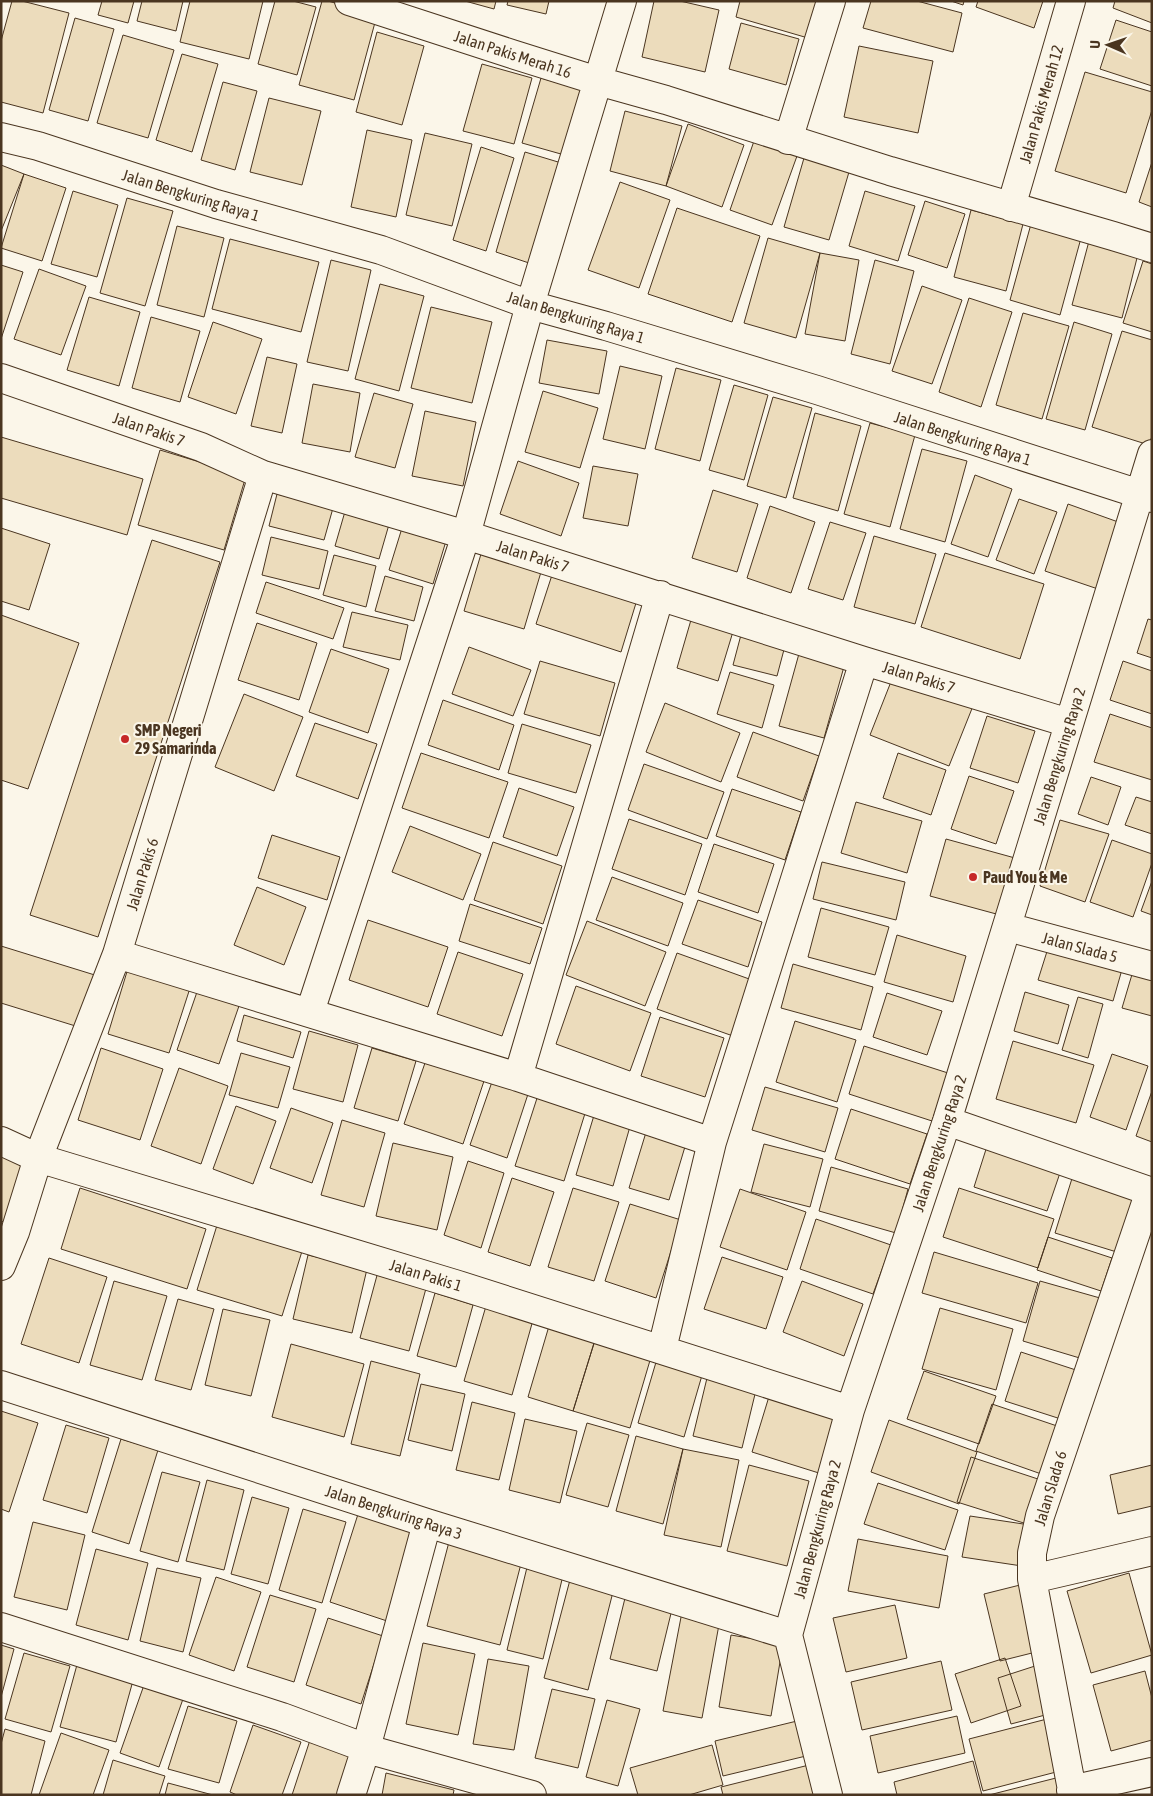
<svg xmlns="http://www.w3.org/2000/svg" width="1153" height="1796" font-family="'Asap Condensed',sans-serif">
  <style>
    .building { fill: #ecdcbc; stroke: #4a3520 }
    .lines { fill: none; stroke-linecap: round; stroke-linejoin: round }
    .minor-casing { stroke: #4a3520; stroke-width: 30 }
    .minor { stroke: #fbf6e9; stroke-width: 28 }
    .poi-dot { fill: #c62828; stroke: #fbf6e9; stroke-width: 2 }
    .labels { text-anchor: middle; stroke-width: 4; stroke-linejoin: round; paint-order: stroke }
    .street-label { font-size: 16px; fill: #4a3520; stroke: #fbf6e9 }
    .poi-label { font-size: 16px; font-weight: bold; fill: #4a3520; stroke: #fbf6e9; text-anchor: start }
  </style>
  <rect width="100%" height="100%" fill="#fbf6e9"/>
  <path class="building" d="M 12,1 L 22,1 L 69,13 L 43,113 L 1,102 L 1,41 Z
    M 102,1 L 134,1 L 128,23 L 98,15 Z
    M 142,1 L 183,1 L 176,31 L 137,21 Z
    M 190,1 L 263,1 L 249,59 L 180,42 Z
    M 275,1 L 293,1 L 316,7 L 297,75 L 258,64 Z
    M 322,1 L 328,1 L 377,15 L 354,100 L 299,85 Z
    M 465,1 L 496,1 L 494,9 Z
    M 508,1 L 549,1 L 546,14 L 507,5 Z
    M 654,1 L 680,1 L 719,10 L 705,72 L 642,57 Z
    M 740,1 L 818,1 L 808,38 L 736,17 Z
    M 871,1 L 917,1 L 962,13 L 953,52 L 863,28 Z
    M 951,1 L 964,1 L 963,5 Z
    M 978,1 L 1043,1 L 1034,28 L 976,7 Z
    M 1115,1 L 1152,1 L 1152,23 L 1113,8 Z
    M 75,18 L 114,29 L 88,121 L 49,110 Z
    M 1116,20 L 1152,32 L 1152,86 L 1100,69 Z
    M 741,23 L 799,39 L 786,85 L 729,69 Z
    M 377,32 L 424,46 L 402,125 L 356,112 Z
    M 123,35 L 174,50 L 148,138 L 97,123 Z
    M 859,46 L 933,61 L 918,133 L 844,117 Z
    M 182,54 L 218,64 L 192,152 L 156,140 Z
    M 482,64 L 532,78 L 514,144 L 463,131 Z
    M 1085,72 L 1152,92 L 1152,110 L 1126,193 L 1055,171 Z
    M 541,78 L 586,91 L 568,156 L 522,143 Z
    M 223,82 L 257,91 L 235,170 L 201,160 Z
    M 269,98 L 321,111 L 302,185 L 250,172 Z
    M 625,111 L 682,126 L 666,186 L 610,171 Z
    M 688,124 L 744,145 L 722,207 L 666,186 Z
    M 367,130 L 412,140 L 396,217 L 351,207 Z
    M 425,133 L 472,144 L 452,226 L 406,215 Z
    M 754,141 L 797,156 L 772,225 L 730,210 Z
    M 481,147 L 514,158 L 486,251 L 453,240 Z
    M 525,152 L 568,165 L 538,266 L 496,252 Z
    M 804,158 L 849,172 L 829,240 L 784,227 Z
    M 1152,162 L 1152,207 L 1139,202 Z
    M 1,165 L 24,174 L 1,231 Z
    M 24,174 L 66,188 L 42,261 L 1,248 Z
    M 620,182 L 670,200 L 639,288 L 588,270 Z
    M 73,191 L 118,205 L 97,277 L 51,264 Z
    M 865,191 L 915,206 L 898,261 L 849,246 Z
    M 127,198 L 173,211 L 145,306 L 100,293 Z
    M 925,201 L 965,214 L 947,268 L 908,255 Z
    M 677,208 L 760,236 L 732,322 L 648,294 Z
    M 971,210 L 1023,224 L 1006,291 L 954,277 Z
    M 1031,224 L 1081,238 L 1060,315 L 1010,300 Z
    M 177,226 L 224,238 L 204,317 L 157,305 Z
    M 768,238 L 820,253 L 796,338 L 744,323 Z
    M 230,239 L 319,262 L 301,332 L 212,309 Z
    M 1089,241 L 1138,254 L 1122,318 L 1072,305 Z
    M 820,253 L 859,260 L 845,341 L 805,334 Z
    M 331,260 L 371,270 L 348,371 L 307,362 Z
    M 875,260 L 914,271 L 890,364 L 851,354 Z
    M 1143,261 L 1152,264 L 1152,332 L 1123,323 Z
    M 1,265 L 23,272 L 1,339 Z
    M 39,269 L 86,286 L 61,355 L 14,339 Z
    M 380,284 L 424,296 L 399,391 L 355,379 Z
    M 922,286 L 962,300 L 932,384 L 892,371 Z
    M 89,297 L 140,312 L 119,386 L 67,370 Z
    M 969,298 L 1012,312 L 981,407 L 939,392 Z
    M 431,307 L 492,322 L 472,403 L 411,388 Z
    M 1023,313 L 1069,326 L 1042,419 L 996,405 Z
    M 151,317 L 200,331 L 180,402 L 132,388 Z
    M 213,322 L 262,339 L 236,414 L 188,397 Z
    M 1074,322 L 1112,334 L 1085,430 L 1046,419 Z
    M 1122,331 L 1152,340 L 1152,436 L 1149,445 L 1092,427 Z
    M 547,340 L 607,351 L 599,394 L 539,383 Z
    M 267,357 L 297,364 L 282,433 L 251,426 Z
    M 620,366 L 662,376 L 645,449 L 603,439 Z
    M 676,368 L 721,380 L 700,461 L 655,449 Z
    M 313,384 L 360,393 L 350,452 L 302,443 Z
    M 734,385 L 768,395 L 744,480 L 709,470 Z
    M 543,391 L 598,408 L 580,468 L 525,452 Z
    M 374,393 L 413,404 L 395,468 L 355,457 Z
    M 773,397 L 812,408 L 786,498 L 747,486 Z
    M 425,411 L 476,422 L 463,486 L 412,476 Z
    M 815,413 L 861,426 L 838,511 L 793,498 Z
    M 870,423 L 915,435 L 890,527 L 844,514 Z
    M 1,437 L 143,479 L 127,535 L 1,498 Z
    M 922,449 L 967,461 L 945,542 L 900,529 Z
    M 160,450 L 246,476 L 224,550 L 138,525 Z
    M 518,461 L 579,483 L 561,536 L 500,514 Z
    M 593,466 L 638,474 L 628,526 L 583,518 Z
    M 975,475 L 1012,489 L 988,557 L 951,544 Z
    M 713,490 L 758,504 L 737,572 L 692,558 Z
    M 277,494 L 333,508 L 324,540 L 269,526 Z
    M 1019,499 L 1057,512 L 1034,574 L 996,560 Z
    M 1068,504 L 1121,523 L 1098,589 L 1045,571 Z
    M 770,506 L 815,522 L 791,593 L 747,578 Z
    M 346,508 L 390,521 L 379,559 L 335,546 Z
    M 830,522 L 866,533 L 843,600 L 808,589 Z
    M 1,528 L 50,544 L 29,610 L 1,601 Z
    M 402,528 L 446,541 L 433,584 L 389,570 Z
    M 874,536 L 936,554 L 915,624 L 854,607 Z
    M 271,537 L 328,551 L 319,589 L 262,575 Z
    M 152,540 L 220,562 L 98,937 L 30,915 Z
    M 945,553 L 1044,584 L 1020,659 L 921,627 Z
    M 481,554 L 541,572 L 524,629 L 464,611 Z
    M 334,555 L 376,566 L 366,607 L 323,595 Z
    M 552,575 L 636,603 L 621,652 L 536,624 Z
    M 385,576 L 423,587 L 414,621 L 375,611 Z
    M 266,582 L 344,608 L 333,639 L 256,613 Z
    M 352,612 L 408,625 L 400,660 L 343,647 Z
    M 693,613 L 735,625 L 718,681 L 677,668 Z
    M 1,615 L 79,643 L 28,789 L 1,780 Z
    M 1148,619 L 1152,620 L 1152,658 L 1137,653 Z
    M 257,623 L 317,643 L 299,700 L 238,680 Z
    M 742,631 L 786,642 L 777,676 L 733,665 Z
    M 469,647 L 531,670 L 513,716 L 452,694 Z
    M 331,649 L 389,669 L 368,733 L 309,712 Z
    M 800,650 L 845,663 L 824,738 L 779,726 Z
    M 540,661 L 615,683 L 600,736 L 524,714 Z
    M 1123,661 L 1152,671 L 1152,714 L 1110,700 Z
    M 730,672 L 774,685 L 762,728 L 717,714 Z
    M 894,674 L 973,706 L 949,766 L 870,735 Z
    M 244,694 L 303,717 L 274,791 L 215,767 Z
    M 443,700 L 514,725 L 499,770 L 428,745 Z
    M 665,703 L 740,733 L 721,782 L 646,752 Z
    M 1110,714 L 1152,728 L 1152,780 L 1094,762 Z
    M 987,716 L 1035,731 L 1018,783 L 970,768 Z
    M 315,723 L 377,744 L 358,799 L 296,776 Z
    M 522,724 L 591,745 L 576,793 L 508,773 Z
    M 753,732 L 819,756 L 803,801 L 737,777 Z
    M 421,753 L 508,782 L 489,838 L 402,808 Z
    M 898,753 L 946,770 L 931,815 L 883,798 Z
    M 644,764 L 724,792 L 707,839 L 628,810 Z
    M 969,776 L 1014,791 L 996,844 L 951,829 Z
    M 1091,777 L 1121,787 L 1108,825 L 1078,814 Z
    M 519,788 L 574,807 L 557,856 L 503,837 Z
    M 732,789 L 801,812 L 785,860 L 716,836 Z
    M 1136,797 L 1152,802 L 1152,834 L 1125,825 Z
    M 856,802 L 922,821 L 907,873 L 841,853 Z
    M 629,819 L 702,844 L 685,895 L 612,869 Z
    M 1060,820 L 1109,834 L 1085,902 L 1040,886 Z
    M 410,826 L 481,854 L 463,900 L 392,872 Z
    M 272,835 L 340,857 L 327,900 L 258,878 Z
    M 946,839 L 1015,858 L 1000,915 L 930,896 Z
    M 1112,840 L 1152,854 L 1152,863 L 1133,917 L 1090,902 Z
    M 493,842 L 562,866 L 543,924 L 474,900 Z
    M 714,844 L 774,864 L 758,913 L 698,892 Z
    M 822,862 L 905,882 L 896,920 L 813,899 Z
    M 612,877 L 683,903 L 668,946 L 596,920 Z
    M 1152,881 L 1152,915 L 1141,911 Z
    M 257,887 L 306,907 L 284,965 L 234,945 Z
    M 698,900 L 762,922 L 748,967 L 682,944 Z
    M 470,904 L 542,928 L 530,964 L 459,941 Z
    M 821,908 L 889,927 L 875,975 L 808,957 Z
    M 368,920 L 448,947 L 428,1007 L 349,980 Z
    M 587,921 L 666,952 L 645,1006 L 566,975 Z
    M 897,935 L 966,956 L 953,1002 L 884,982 Z
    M 1049,945 L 1123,966 L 1113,1001 L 1038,980 Z
    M 1,946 L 98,976 L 82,1028 L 1,1003 Z
    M 458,952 L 523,974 L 502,1036 L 437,1014 Z
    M 677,953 L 752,980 L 733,1036 L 657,1009 Z
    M 793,964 L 873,987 L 861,1030 L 781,1008 Z
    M 129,965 L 191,985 L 169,1053 L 108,1034 Z
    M 1133,971 L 1152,977 L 1152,1016 L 1122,1008 Z
    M 576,986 L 651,1013 L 630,1071 L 556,1044 Z
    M 198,989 L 240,1003 L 219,1064 L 177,1050 Z
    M 1025,992 L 1069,1005 L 1058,1044 L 1014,1031 Z
    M 887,993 L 942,1011 L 927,1055 L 873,1037 Z
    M 1078,997 L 1103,1004 L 1088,1058 L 1062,1050 Z
    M 244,1015 L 301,1032 L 293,1058 L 237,1041 Z
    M 660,1017 L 724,1038 L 705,1097 L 641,1076 Z
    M 795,1021 L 856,1040 L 837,1102 L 776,1082 Z
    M 309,1031 L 358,1045 L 343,1102 L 293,1089 Z
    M 1013,1041 L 1094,1065 L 1076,1123 L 996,1099 Z
    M 864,1046 L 948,1073 L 932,1121 L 849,1094 Z
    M 101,1048 L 163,1069 L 140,1140 L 78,1120 Z
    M 372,1048 L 416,1061 L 398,1121 L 354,1108 Z
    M 241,1053 L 290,1067 L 278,1108 L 229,1095 Z
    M 1112,1054 L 1148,1066 L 1126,1130 L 1090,1117 Z
    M 426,1060 L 484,1081 L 463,1144 L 404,1124 Z
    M 179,1068 L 228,1086 L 201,1164 L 151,1146 Z
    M 494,1076 L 530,1088 L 507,1158 L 470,1145 Z
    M 765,1087 L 838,1108 L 825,1152 L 752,1130 Z
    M 1152,1091 L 1152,1142 L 1136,1136 Z
    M 539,1092 L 587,1107 L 564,1181 L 515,1166 Z
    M 236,1106 L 276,1121 L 253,1184 L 213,1169 Z
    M 291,1108 L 333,1123 L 312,1183 L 270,1168 Z
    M 851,1109 L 927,1134 L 910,1184 L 835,1159 Z
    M 595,1112 L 631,1123 L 613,1186 L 576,1175 Z
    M 342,1120 L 385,1133 L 364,1207 L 321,1195 Z
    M 647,1129 L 687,1140 L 669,1200 L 629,1188 Z
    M 393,1143 L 453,1157 L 437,1230 L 376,1216 Z
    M 988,1143 L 1062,1167 L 1047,1211 L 974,1187 Z
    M 764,1144 L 823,1159 L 810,1207 L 751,1192 Z
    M 1,1156 L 28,1165 L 10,1224 L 1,1221 Z
    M 468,1161 L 504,1173 L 481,1248 L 444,1235 Z
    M 831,1167 L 908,1189 L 896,1233 L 819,1211 Z
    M 1074,1172 L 1139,1192 L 1120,1253 L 1055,1233 Z
    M 512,1178 L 554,1192 L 530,1266 L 488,1252 Z
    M 80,1188 L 206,1229 L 187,1289 L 61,1249 Z
    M 573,1188 L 619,1202 L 594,1281 L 548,1267 Z
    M 959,1188 L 1054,1219 L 1038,1268 L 943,1237 Z
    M 740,1189 L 806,1212 L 787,1270 L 720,1247 Z
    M 630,1204 L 681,1220 L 656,1298 L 605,1281 Z
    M 816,1219 L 891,1245 L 873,1294 L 800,1269 Z
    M 218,1222 L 303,1248 L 282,1316 L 197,1290 Z
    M 1048,1237 L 1112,1258 L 1101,1291 L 1037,1270 Z
    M 934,1252 L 1038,1283 L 1026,1323 L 922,1293 Z
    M 308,1255 L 367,1269 L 352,1333 L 293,1319 Z
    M 722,1257 L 783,1277 L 766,1329 L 704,1309 Z
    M 49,1258 L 107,1277 L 79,1363 L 21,1344 Z
    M 379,1268 L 428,1281 L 409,1351 L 360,1338 Z
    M 114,1281 L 167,1296 L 142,1380 L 90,1365 Z
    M 802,1281 L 863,1304 L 844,1356 L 783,1332 Z
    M 1040,1281 L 1100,1298 L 1083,1359 L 1023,1341 Z
    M 435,1293 L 473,1305 L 456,1367 L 417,1356 Z
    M 178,1299 L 214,1309 L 191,1390 L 155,1380 Z
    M 486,1306 L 533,1320 L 512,1395 L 464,1381 Z
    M 940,1308 L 1013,1329 L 996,1390 L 922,1369 Z
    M 223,1309 L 270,1320 L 251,1396 L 205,1385 Z
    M 549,1326 L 595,1340 L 573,1411 L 528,1397 Z
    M 595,1340 L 651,1357 L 630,1428 L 573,1411 Z
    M 291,1344 L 364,1364 L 344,1437 L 272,1417 Z
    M 659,1352 L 705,1365 L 684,1437 L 638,1423 Z
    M 1021,1352 L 1082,1372 L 1067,1421 L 1005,1401 Z
    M 371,1361 L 420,1374 L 400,1456 L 351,1444 Z
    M 924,1371 L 996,1396 L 979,1444 L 907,1419 Z
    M 707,1378 L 756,1390 L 742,1448 L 693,1436 Z
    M 421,1384 L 465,1394 L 452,1451 L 408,1440 Z
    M 771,1390 L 841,1412 L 822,1474 L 752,1452 Z
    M 472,1402 L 515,1413 L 499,1480 L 456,1470 Z
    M 992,1404 L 1063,1428 L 1047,1476 L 976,1451 Z
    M 1,1411 L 38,1423 L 9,1512 L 1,1509 Z
    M 525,1419 L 577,1431 L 560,1503 L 509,1490 Z
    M 889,1420 L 977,1452 L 959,1504 L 871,1472 Z
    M 587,1423 L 629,1435 L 608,1507 L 566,1495 Z
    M 66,1425 L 109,1438 L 87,1513 L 43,1500 Z
    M 636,1436 L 683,1449 L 663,1524 L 616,1511 Z
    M 121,1439 L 158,1450 L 129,1544 L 92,1532 Z
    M 683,1449 L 739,1460 L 721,1547 L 664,1535 Z
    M 971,1457 L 1044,1481 L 1030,1525 L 957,1502 Z
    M 749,1465 L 809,1481 L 787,1566 L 727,1551 Z
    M 1152,1465 L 1152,1506 L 1118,1514 L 1110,1475 Z
    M 162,1472 L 200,1482 L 178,1562 L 140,1551 Z
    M 207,1480 L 244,1490 L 224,1570 L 186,1561 Z
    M 878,1483 L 958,1510 L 945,1550 L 864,1524 Z
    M 252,1497 L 289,1508 L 268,1584 L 231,1574 Z
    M 303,1509 L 346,1522 L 322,1603 L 279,1590 Z
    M 359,1511 L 423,1532 L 393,1623 L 330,1602 Z
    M 970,1516 L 1030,1525 L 1022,1566 L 962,1557 Z
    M 33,1522 L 85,1535 L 67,1610 L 14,1597 Z
    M 450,1538 L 523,1556 L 500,1645 L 427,1626 Z
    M 858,1539 L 948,1556 L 939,1608 L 848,1591 Z
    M 96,1549 L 148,1563 L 128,1640 L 76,1625 Z
    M 529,1559 L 565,1567 L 543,1659 L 507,1650 Z
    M 157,1568 L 201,1578 L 183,1652 L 140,1641 Z
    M 1129,1573 L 1152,1655 L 1091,1673 L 1067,1591 Z
    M 571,1576 L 614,1588 L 588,1690 L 544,1678 Z
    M 216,1577 L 261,1592 L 234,1671 L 189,1655 Z
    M 1020,1585 L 1036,1652 L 1000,1661 L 984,1594 Z
    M 627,1590 L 674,1601 L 657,1671 L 610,1659 Z
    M 270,1595 L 316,1609 L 294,1682 L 247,1667 Z
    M 895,1605 L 907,1658 L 846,1672 L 833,1618 Z
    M 682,1612 L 720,1619 L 702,1718 L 663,1711 Z
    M 328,1618 L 383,1636 L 361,1704 L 306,1685 Z
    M 731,1635 L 783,1644 L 771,1716 L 719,1707 Z
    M 423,1643 L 475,1654 L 458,1735 L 406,1724 Z
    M 1,1645 L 14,1649 L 1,1697 Z
    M 24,1653 L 70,1666 L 51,1732 L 5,1719 Z
    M 1005,1658 L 1021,1706 L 971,1723 L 955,1674 Z
    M 488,1659 L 529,1666 L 514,1750 L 473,1744 Z
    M 78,1661 L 134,1677 L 116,1742 L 60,1727 Z
    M 941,1661 L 952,1710 L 862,1730 L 851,1682 Z
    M 1035,1666 L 1049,1714 L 1011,1724 L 998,1678 Z
    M 1145,1671 L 1152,1698 L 1152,1740 L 1111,1751 L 1093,1685 Z
    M 144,1685 L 183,1699 L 159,1767 L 120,1753 Z
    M 552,1689 L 595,1699 L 578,1768 L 535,1758 Z
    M 607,1700 L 640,1709 L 618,1786 L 586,1777 Z
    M 188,1706 L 237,1721 L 219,1783 L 168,1769 Z
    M 957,1716 L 965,1753 L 878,1773 L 870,1736 Z
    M 1047,1719 L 1060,1771 L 983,1791 L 969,1739 Z
    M 797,1721 L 806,1756 L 723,1776 L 715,1741 Z
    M 253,1725 L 301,1742 L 282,1795 L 237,1795 L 230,1792 Z
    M 5,1729 L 45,1741 L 31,1795 L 1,1795 L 1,1744 Z
    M 61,1733 L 109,1750 L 93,1795 L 39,1795 Z
    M 311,1737 L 355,1751 L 341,1795 L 292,1795 Z
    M 712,1745 L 723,1785 L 689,1795 L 638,1795 L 630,1768 Z
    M 113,1760 L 165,1776 L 159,1795 L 103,1795 Z
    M 973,1761 L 982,1795 L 897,1795 L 894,1782 Z
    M 809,1765 L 817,1795 L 723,1795 L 721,1787 Z
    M 386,1773 L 454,1790 L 453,1795 L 382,1795 Z
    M 1056,1778 L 1059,1795 L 989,1795 Z
    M 168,1783 L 213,1795 L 165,1795 Z"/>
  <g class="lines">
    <defs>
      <path id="minor" d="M 349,1 L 512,54 L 598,81 L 666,100 L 890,171 L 1113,236 L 1152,248
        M 1,137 L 38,146 L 216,204 L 381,250 L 530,305 L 606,326 L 817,390 L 1152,498
        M 788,140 L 831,1
        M 1011,207 L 1071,1
        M 1,378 L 201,447 L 263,475 L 466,535 L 864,661 L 1069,723
        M 1008,927 L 1152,966
        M 117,954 L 518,1077 L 712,1142
        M 310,1012 L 466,535 L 530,305 L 622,1
        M 518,1077 L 660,595
        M 947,1121 L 1152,1192
        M 1,1141 L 38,1158 L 455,1284 L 850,1410
        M 1,1266 L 15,1232 L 38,1158 L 117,954 L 263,475
        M 662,1349 L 712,1142 L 864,661
        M 1,1385 L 427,1523 L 788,1635
        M 1032,1579 L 1152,1551
        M 1,1627 L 282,1717 L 374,1751 L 532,1795
        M 1071,1790 L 1152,1772
        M 351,1795 L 366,1748 L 427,1523
        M 828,1795 L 788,1635 L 850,1410 L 947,1121 L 1152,454
        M 1073,1795 L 1032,1579 L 1032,1553 L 1040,1516 L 1150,1191"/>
    </defs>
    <use href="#minor" class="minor-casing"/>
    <use href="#minor" class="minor"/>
  </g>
  <g class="poi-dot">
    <circle cx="125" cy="739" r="5"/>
    <circle cx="973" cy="877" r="5"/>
  </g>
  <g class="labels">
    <g class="street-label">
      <text transform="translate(513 54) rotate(18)" y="6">Jalan Pakis Merah 16</text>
      <text transform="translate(1041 104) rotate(-74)" y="6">Jalan Pakis Merah 12</text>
      <text transform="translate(191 195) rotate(17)" y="6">Jalan Bengkuring Raya 1</text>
      <text transform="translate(576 317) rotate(17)" y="6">Jalan Bengkuring Raya 1</text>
      <text transform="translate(149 429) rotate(19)" y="6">Jalan Pakis 7</text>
      <text transform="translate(963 438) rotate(18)" y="6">Jalan Bengkuring Raya 1</text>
      <text transform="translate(533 556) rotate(17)" y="6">Jalan Pakis 7</text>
      <text transform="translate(919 677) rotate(17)" y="6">Jalan Pakis 7</text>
      <text transform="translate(1059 756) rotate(-73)" y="6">Jalan Bengkuring Raya 2</text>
      <text transform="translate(142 874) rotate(-73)" y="6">Jalan Pakis 6</text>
      <text transform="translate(1080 947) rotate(15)" y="6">Jalan Slada 5</text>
      <text transform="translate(939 1143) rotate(-72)" y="6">Jalan Bengkuring Raya 2</text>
      <text transform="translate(426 1275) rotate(17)" y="6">Jalan Pakis 1</text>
      <text transform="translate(1050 1488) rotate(-73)" y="6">Jalan Slada 6</text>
      <text transform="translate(394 1512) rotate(18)" y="6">Jalan Bengkuring Raya 3</text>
      <text transform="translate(817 1529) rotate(-75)" y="6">Jalan Bengkuring Raya 2</text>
    </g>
    <g class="poi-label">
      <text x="135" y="736">SMP Negeri<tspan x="135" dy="18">29 Samarinda</tspan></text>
      <text x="983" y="883">Paud You &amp; Me</text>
    </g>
  </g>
  <rect width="1153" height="1796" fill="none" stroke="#4a3520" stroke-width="5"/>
  <g transform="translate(1108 45) rotate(272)" stroke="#fbf6e9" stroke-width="4" paint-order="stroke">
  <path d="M0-4L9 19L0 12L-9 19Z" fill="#4a3520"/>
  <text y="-8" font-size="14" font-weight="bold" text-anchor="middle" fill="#4a3520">U</text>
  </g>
</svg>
